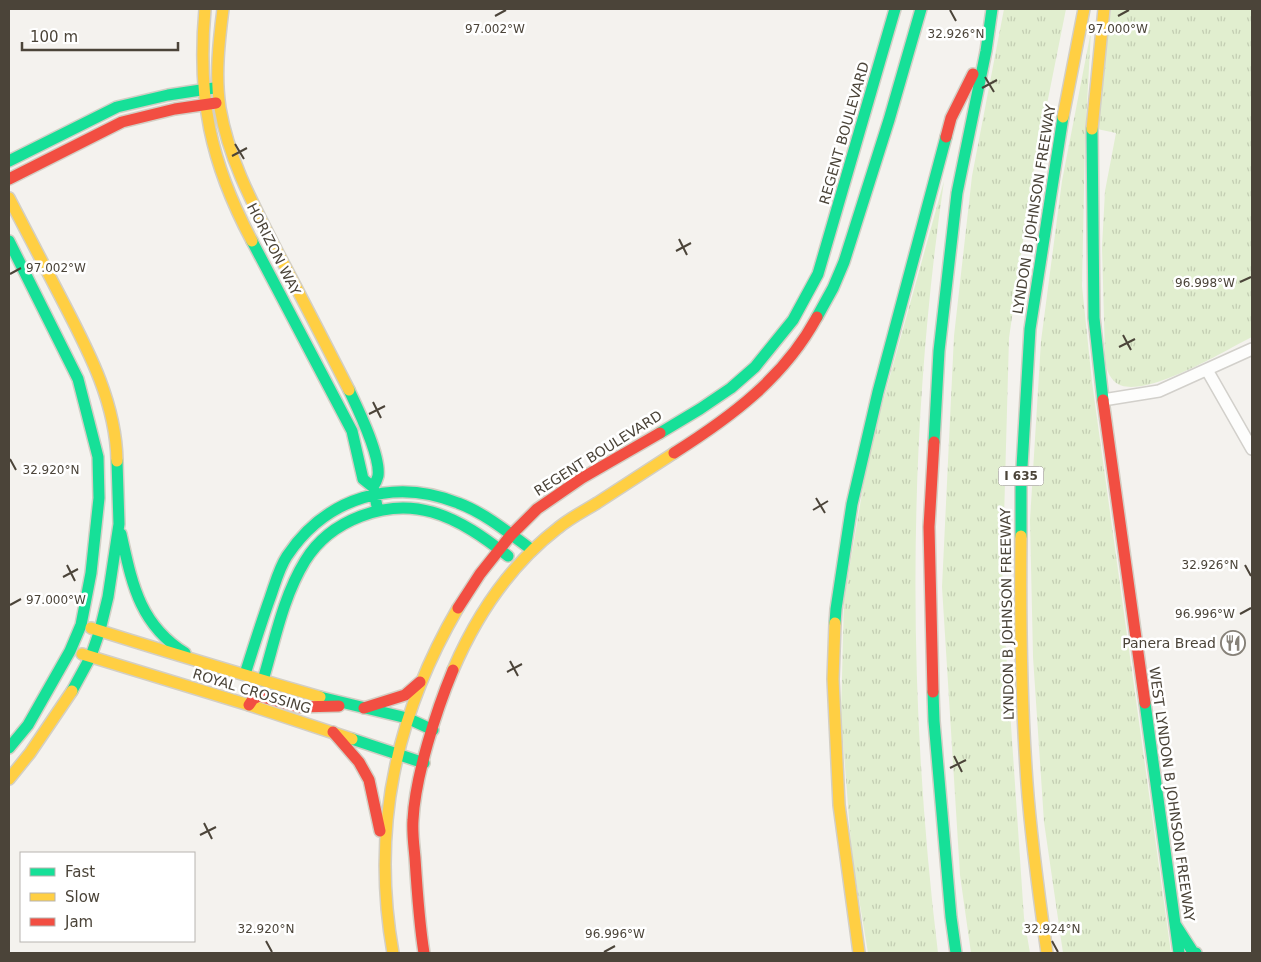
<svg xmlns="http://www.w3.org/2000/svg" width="1261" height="962" font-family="'DejaVu Sans',sans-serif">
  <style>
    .grass { fill: url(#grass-tufts) }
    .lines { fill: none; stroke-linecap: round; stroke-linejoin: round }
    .street-casing { stroke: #d2d0cb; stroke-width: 14 }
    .fast-casing { stroke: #d3cfc5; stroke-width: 14 }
    .slow-casing { stroke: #d3cfc5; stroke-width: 14 }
    .jam-casing { stroke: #d3cfc5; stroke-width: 14 }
    .street { stroke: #fdfdfc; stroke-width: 11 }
    .fast { stroke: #16e098; stroke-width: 11 }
    .slow { stroke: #ffcf43; stroke-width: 11 }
    .jam { stroke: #f24e42; stroke-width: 11 }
    .ticks { fill: none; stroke: #4b4439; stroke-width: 2 }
    .labels { text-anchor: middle; stroke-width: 5; stroke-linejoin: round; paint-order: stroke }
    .shield { fill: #fff; stroke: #817c74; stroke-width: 1 }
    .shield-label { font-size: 12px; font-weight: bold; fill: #4b4439 }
    .street-label { font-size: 14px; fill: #4b4439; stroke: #fff }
    .poi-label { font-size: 14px; fill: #4b4439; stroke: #fff; text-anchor: end }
    .ticks-label { font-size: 12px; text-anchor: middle; fill: #4b4439; stroke: #fff; stroke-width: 5; stroke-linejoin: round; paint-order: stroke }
  </style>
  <defs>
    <pattern id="grass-tufts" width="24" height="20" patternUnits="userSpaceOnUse" patternTransform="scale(1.25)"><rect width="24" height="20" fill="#e1eecf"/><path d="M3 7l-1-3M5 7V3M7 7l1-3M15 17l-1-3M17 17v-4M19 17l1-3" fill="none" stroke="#c3cdb2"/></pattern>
  </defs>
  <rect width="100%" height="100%" fill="#f4f2ee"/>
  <path class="grass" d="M 1004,9 L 1066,9 L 1032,179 L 1009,338 L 1002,591 L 1024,918 L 1030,953 L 971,953 L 960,875 L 942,587 L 954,336 L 972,176 Z
    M 1111,9 L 1252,9 L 1252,337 C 1227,349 1137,405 1114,381 C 1107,374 1106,366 1105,356 L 1102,247 L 1105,191 L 1116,133 L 1097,129 Z
    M 1091,31 L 1085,140 L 1082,286 L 1092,382 L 1171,953 L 1063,953 L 1044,822 L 1033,657 L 1030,520 L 1041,341 L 1062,181 Z
    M 944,181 C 907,436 907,697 938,953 L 868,953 L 852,857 L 841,715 L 844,600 L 869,452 Z"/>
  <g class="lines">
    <defs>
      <path id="street" d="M 1207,370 L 1252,449
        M 1103,400 L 1159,391 L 1252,349"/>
      <path id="fast" d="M 1092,129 L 1094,318 L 1103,400
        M 9,161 L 117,107 L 168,95 L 214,88
        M 9,241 L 78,379 L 98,457 L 99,498 L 91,573 L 81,625 L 70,651 L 28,725 L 9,748
        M 252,241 L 352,431 L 363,479 L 373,487 L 378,511
        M 817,317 L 833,288 L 844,262 L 889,120 L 921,9
        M 349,390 C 358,409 381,456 378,476 C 377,480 375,484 373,487
        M 660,433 L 700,409 L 731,388 L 755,367 L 793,320 L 818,274 L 895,9
        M 934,442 L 939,351 L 957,193 L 986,51 L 992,9
        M 121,534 C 132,583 139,624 185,653
        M 1021,536 L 1021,484 L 1030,329 L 1063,117
        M 835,623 L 836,609 L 852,504 L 878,392 L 946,137
        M 245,674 C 253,649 261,623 270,598 C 275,584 279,568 287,556 C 326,497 394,477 458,503 C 485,513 509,533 532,550
        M 263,680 C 275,640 283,597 305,561 C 330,520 386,499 432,512 C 460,520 485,538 508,556
        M 72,691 L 91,656 L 100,630 L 108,597 L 119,524 L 117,461
        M 933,692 L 934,721 L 951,917 L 956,953
        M 320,697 L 407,718 L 433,730
        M 1145,703 L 1179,953
        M 352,739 L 424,763
        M 1175,924 L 1193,952 L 1196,953"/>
      <path id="slow" d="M 205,9 C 197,98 210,162 252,241
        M 223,9 C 219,41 215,75 220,108 C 229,161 255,208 279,255 C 303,300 326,345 349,390
        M 1063,117 L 1084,9
        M 1092,129 L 1104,9
        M 9,198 C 26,231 43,264 60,296 C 87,348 116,401 117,461
        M 1021,536 C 1020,618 1021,700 1027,783 C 1031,840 1039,896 1047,953
        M 835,623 L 833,679 L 839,805 L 859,953
        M 91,628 C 167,652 244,675 320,697
        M 82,654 L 249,705 L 352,739
        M 453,670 C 477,614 510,565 558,528 C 570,518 584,511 597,503 C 623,486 648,470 674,453
        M 9,779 L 30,753 L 72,691
        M 393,953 C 371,829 395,716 458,608"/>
      <path id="jam" d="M 946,137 L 951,118 L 973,74
        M 9,179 L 122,122 L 175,109 L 216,103
        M 1103,400 L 1145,703
        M 674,453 C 731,417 784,378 817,317
        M 458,608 L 480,574 L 511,535 L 537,509 L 582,478 L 660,433
        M 933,692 L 929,527 L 934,442
        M 249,705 L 253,699 L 259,696 L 299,707 L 339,706
        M 364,708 L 405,695 L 420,682
        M 333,732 L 359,762 L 369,780 L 380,831
        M 424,953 C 419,922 417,890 415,858 C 414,846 412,833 413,820 C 415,777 436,711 453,670"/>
    </defs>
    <use href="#street" class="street-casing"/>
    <use href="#fast" class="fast-casing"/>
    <use href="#slow" class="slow-casing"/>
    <use href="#jam" class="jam-casing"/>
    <use href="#street" class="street"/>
    <use href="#fast" class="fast"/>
    <use href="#slow" class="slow"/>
    <use href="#jam" class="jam"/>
  </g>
  <path class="ticks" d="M 950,10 L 956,21M 495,16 L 506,10M 1118,16 L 1129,10M 985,77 L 994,92M 982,88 L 997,80M 235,144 L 244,159M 232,156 L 247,148M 679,239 L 687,255M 676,251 L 691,243M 10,274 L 21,268M 1240,282 L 1251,277M 1123,335 L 1131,350M 1119,347 L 1135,339M 373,402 L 381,418M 369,414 L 385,406M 10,459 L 16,470M 816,498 L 825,513M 813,510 L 828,501M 67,565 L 75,581M 1245,565 L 1251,576M 63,577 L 78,569M 10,605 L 21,599M 1240,614 L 1251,608M 510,661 L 518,676M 507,672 L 522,664M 954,756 L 962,772M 950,768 L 966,760M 204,823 L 212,839M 200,835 L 216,827M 266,941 L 272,952M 1052,941 L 1058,952M 604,952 L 615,946"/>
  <defs>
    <symbol id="restaurant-ring" viewBox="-11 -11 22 22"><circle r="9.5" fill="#fff" stroke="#868178" stroke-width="1.5"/><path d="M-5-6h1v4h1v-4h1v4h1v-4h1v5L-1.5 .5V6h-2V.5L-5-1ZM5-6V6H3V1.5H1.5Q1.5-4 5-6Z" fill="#868178"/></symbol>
  </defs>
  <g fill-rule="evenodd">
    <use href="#restaurant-ring" x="1219" y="629" width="28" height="28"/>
  </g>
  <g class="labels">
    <rect class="shield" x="998.5" y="466.5" width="45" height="19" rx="4"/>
    <g class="shield-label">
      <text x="1021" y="480">I 635</text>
    </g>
    <g class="street-label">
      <text transform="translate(844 133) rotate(-74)" y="5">REGENT BOULEVARD</text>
      <text transform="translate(1034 209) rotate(-81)" y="5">LYNDON B JOHNSON FREEWAY</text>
      <text transform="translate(274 249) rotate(63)" y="5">HORIZON WAY</text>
      <text transform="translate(598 453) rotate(-32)" y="5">REGENT BOULEVARD</text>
      <text transform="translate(1007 614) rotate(-91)" y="5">LYNDON B JOHNSON FREEWAY</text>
      <text transform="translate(252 691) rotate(17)" y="5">ROYAL CROSSING</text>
      <text transform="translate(1172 794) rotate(82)" y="5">WEST LYNDON B JOHNSON FREEWAY</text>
    </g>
    <g class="poi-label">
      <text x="1216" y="648">Panera Bread</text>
    </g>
  </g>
  <g class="ticks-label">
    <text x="495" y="33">97.002°W</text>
    <text x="1118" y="33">97.000°W</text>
    <text x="956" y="38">32.926°N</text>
    <text x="56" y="272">97.002°W</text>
    <text x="1205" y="287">96.998°W</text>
    <text x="51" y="474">32.920°N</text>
    <text x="1210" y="569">32.926°N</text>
    <text x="56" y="604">97.000°W</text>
    <text x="1205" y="618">96.996°W</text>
    <text x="266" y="933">32.920°N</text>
    <text x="1052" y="933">32.924°N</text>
    <text x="615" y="938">96.996°W</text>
  </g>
  <rect width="1261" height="962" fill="none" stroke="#4b4439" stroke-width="20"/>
  <rect x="20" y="852" width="175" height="90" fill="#ffffff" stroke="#b7b4b0"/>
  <rect x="30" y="868" width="25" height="8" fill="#16e098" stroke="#b7b4b0"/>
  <text x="65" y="877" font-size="15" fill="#4b4439">Fast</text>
  <rect x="30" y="893" width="25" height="8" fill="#ffcf43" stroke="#b7b4b0"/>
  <text x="65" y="902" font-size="15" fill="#4b4439">Slow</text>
  <rect x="30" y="918" width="25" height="8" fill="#f24e42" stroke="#b7b4b0"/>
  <text x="65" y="927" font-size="15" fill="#4b4439">Jam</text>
  <path d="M22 42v8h156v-8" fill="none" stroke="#4b4439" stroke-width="2.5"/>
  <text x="30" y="42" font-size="15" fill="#4b4439" stroke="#ffffff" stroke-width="4" paint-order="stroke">100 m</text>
</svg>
